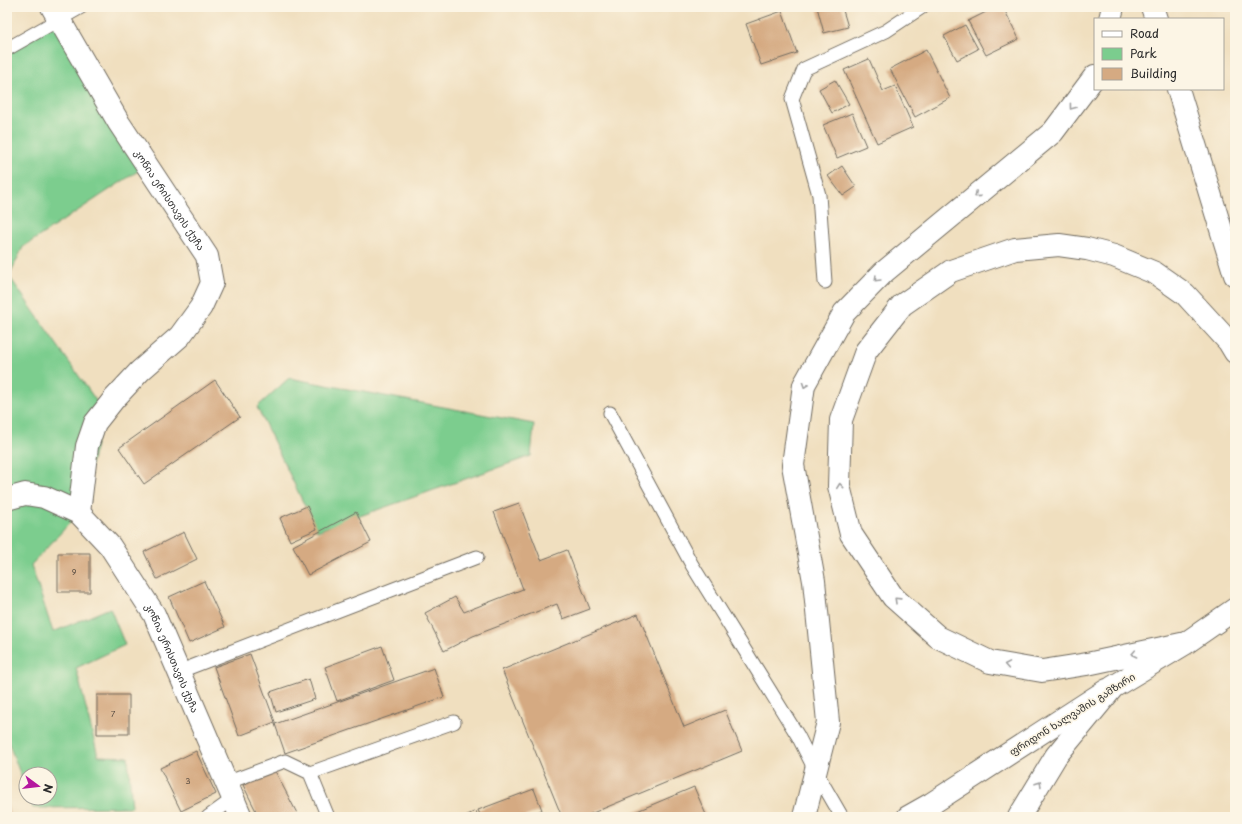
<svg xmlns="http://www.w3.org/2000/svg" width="1242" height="824" font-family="'Playpen Sans','Noto Sans Georgian',sans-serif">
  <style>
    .green { fill: #7bcd8e; stroke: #537c5c }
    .building { fill: #d5aa82 }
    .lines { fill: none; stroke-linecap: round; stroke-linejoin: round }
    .service-casing { stroke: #706a5f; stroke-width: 15 }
    .minor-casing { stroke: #706a5f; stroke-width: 24 }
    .primary-casing { stroke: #706a5f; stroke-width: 24 }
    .trunk-casing { stroke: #706a5f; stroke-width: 24 }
    .service { stroke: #fff; stroke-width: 13 }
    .minor { stroke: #fff; stroke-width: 22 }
    .primary { stroke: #fff; stroke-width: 22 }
    .trunk { stroke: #fff; stroke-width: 22 }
    .oneway { stroke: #a0a0a0 }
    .labels { text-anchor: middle; stroke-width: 3.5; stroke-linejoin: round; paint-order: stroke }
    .number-label { font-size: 8px; fill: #564b41 }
    .street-label { font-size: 10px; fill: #2b2b2b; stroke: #fcf5e5 }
  </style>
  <rect width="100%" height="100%" fill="#fcf5e5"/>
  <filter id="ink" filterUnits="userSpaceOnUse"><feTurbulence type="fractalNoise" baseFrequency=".025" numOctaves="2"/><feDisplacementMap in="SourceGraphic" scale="8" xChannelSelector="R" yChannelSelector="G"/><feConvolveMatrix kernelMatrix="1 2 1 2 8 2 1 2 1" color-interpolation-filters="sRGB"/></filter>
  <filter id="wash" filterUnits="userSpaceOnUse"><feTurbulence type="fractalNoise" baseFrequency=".012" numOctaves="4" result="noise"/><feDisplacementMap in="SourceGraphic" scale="16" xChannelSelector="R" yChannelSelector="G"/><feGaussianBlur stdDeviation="0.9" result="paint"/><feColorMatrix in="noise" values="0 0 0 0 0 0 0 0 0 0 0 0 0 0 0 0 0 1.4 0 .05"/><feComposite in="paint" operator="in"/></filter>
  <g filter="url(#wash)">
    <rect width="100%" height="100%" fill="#f0dfbf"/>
    <path class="green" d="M 59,19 L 147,165 L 23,247 L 9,276 L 104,412 L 79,513 L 31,565 L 53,632 L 110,608 L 125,645 L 76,668 L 98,756 L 128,757 L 132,807 L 33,808 L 29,798 L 50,798 L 50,774 L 26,774 L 26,789 L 7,739 L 7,49 Z
      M 289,378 L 534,424 L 531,456 L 317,531 L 257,407 Z"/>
    <g id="blocks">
      <path class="building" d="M 740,7 L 750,7 L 750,8 L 740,10 Z
        M 817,7 L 842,7 L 848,27 L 824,33 Z
        M 996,7 L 1003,7 L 1019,39 L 986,55 L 968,21 Z
        M 782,11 L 797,53 L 761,65 L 746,24 Z
        M 965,25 L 978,49 L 957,60 L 944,36 Z
        M 926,50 L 950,98 L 915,117 L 890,69 Z
        M 869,59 L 883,91 L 895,86 L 913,127 L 877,143 L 844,70 Z
        M 835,80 L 849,104 L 832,113 L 819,89 Z
        M 852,113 L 866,146 L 837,158 L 823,125 Z
        M 842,166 L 856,187 L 843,196 L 828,176 Z
        M 215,380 L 240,417 L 144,484 L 119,448 Z
        M 519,503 L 541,560 L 567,550 L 590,609 L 563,619 L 557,604 L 473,636 L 444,651 L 425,613 L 455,597 L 464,612 L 523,589 L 494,512 Z
        M 307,506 L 317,529 L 290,541 L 280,518 Z
        M 356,512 L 371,542 L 308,575 L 293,546 Z
        M 184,532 L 197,559 L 157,579 L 144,552 Z
        M 58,553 L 90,553 L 90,592 L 58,592 Z
        M 204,581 L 225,627 L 189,643 L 169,597 Z
        M 638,614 L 684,727 L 725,710 L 742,751 L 583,817 L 562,817 L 502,670 Z
        M 382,646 L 394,680 L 337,701 L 325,667 Z
        M 250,654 L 275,722 L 239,736 L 214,667 Z
        M 434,668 L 444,697 L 285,753 L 275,724 Z
        M 309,679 L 315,699 L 276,712 L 270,692 Z
        M 97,695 L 129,695 L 129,734 L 97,734 Z
        M 196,751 L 216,794 L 181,811 L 160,768 Z
        M 274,769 L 299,817 L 259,817 L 243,785 Z
        M 694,787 L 707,817 L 623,817 Z
        M 534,789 L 542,810 L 524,817 L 481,817 L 478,810 Z
        M 7,804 L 11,817 L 7,817 Z
        M 229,810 L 232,817 L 218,817 Z
        M 476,811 L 478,817 L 463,817 Z"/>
    </g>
  </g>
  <g filter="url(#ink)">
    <use href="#blocks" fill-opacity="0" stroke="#706a5f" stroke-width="1"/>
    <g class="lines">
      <defs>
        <path id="service" d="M 7,49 L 81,7
          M 825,282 L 819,195 L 792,99 L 804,69 L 886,31 L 922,7
          M 610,413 L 692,565 L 798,736 L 816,772 L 842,817
          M 178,672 L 477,557
          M 310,773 L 328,817
          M 226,783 L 285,761 L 310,773 L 454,722
          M 208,817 L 233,799"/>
        <g id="minor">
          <path id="s1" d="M 52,7 L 119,123 L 207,256 L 212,283 L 201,307 L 180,336 L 140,371 L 114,399 L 95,423 L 87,446 L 79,513"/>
          <path d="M 1152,7 L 1156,19"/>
          <path d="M 1178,89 L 1235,275"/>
          <path id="s2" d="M 7,499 L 25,494 L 44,497 L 79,513 L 110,546 L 154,614 L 241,817"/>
        </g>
        <path id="primary" d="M 908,817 L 931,804 L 1107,690"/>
        <path id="trunk" d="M 1110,19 L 1113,7
          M 1186,643 L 1087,664 L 1042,671 L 990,662 L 938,637 L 893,597 L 851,534 L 839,486 L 841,420 L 866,351 L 902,305 L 951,271 L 1015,249 L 1059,245 L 1087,249 L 1114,256 L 1155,273 L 1185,294 L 1229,342 L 1235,352
          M 804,817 L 828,722 L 814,581 L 793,465 L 804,385 L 844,313 L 884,272 L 1053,132 L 1095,76
          M 1019,817 L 1056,756 L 1113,687 L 1186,643 L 1235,609"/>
      </defs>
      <use href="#service" class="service-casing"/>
      <use href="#minor" class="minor-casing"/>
      <use href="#primary" class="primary-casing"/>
      <use href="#trunk" class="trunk-casing"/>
      <use href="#service" class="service"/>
      <use href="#minor" class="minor"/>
      <use href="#primary" class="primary"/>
      <use href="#trunk" class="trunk"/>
    </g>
    <defs><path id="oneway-chevron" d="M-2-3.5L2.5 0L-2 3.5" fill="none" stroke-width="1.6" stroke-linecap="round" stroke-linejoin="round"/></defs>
    <g class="oneway">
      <use href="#oneway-chevron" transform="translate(1072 107) rotate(127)"/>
      <use href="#oneway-chevron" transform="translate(977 195) rotate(140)"/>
      <use href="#oneway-chevron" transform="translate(877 279) rotate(134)"/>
      <use href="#oneway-chevron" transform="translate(805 385) rotate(109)"/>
      <use href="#oneway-chevron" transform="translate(840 486) rotate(-96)"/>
      <use href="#oneway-chevron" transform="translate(897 600) rotate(-136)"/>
      <use href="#oneway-chevron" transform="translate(1134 654) rotate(168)"/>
      <use href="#oneway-chevron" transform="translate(1007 665) rotate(-170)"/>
      <use href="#oneway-chevron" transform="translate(1039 784) rotate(-58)"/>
    </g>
  </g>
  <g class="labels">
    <g class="number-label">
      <text x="74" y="575">9</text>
      <text x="113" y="717">7</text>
      <text x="188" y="784">3</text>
    </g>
    <g class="street-label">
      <text dy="4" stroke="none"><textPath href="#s1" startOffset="226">კოწია ერისთავის ქუჩა</textPath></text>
      <text dy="4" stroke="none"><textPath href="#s2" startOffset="250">კოწია ერისთავის ქუჩა</textPath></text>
      <text transform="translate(1072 714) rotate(-32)" y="4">ფრიდონ ხალვაშის გამზირი</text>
    </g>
  </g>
  <rect width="1242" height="824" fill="none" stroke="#fcf5e5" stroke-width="24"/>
  <rect x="1094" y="18" width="130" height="72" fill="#fcf5e5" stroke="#a8a49b"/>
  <rect x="1102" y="31" width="20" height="6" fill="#ffffff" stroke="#a8a49b"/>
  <text x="1130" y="38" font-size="12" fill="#2b2b2b">Road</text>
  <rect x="1102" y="48" width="20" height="12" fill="#7bcd8e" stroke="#a8a49b"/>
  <text x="1130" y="58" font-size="12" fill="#2b2b2b">Park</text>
  <rect x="1102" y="68" width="20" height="12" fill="#d5aa82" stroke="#a8a49b"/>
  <text x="1130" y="78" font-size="12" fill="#2b2b2b">Building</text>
  <g transform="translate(38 786) rotate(105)"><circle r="19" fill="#fcf5e5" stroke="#a8a49b"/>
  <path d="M0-3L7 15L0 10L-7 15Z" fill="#b5179e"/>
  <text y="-6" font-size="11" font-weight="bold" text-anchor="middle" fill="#2b2b2b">N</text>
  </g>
</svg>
